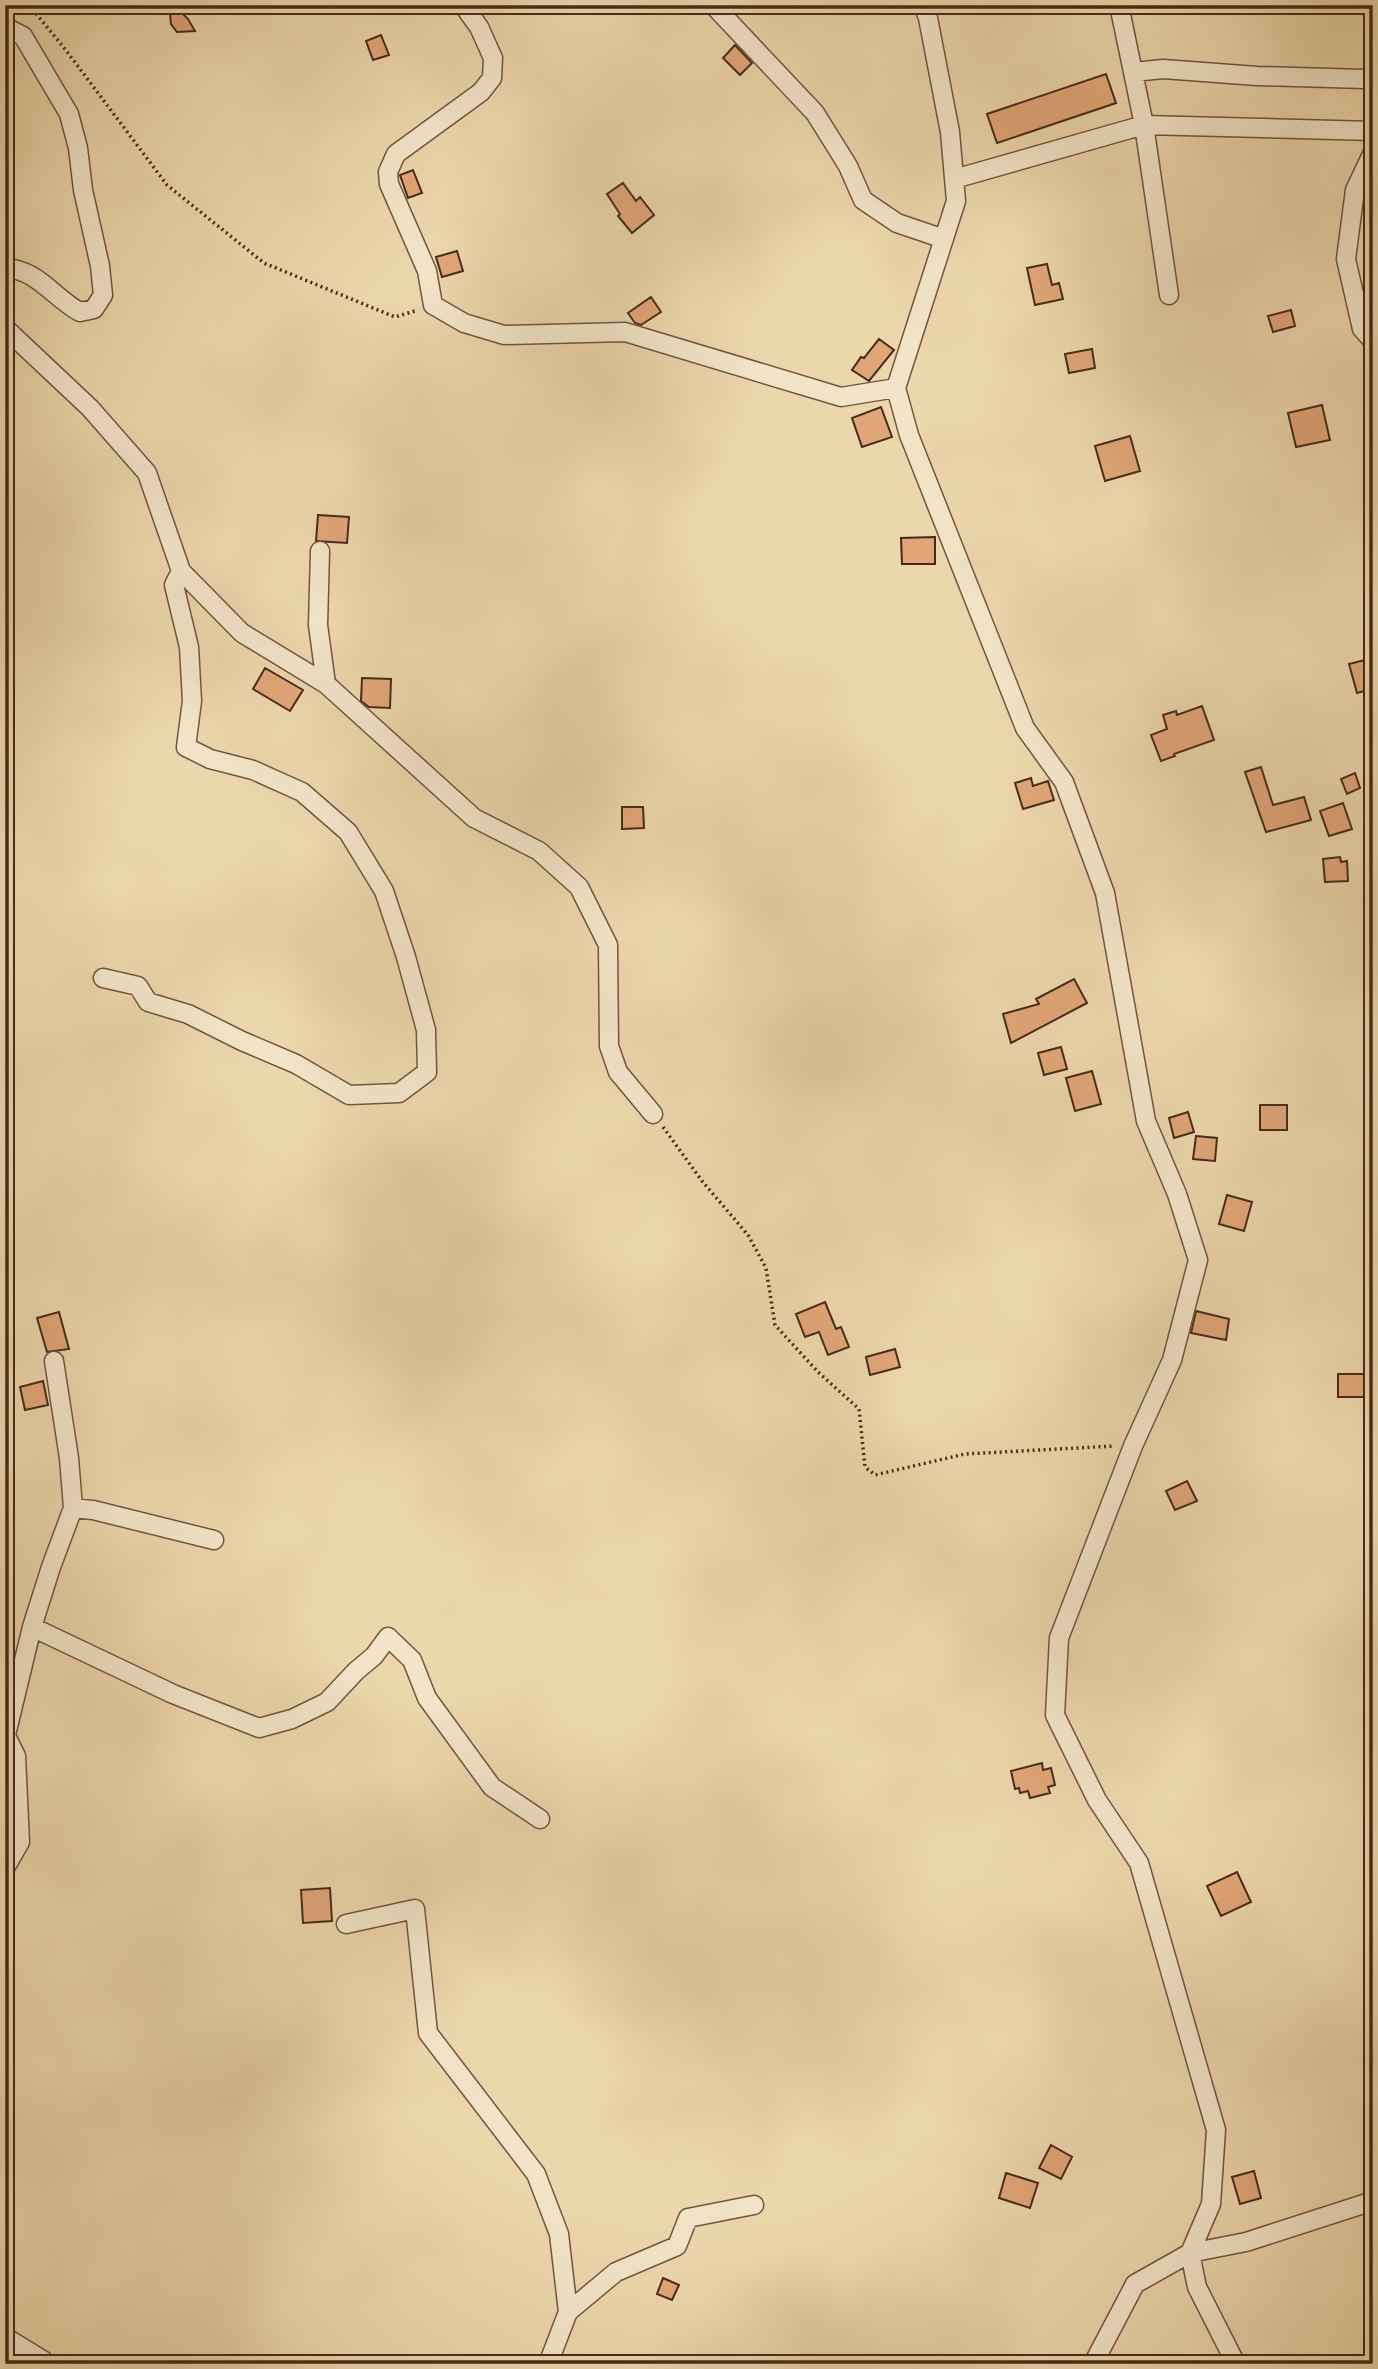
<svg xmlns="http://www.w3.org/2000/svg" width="1378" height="2369" font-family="Cardo,serif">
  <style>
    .building { fill: #e1a678; stroke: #482a1c; stroke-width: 2 }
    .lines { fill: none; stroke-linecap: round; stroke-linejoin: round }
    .minor-casing { stroke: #715540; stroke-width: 21 }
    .path { stroke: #482a1c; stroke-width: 3.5; stroke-dasharray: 2 3.5; stroke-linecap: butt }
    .minor { stroke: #f3e4c8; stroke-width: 18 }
  </style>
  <rect width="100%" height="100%" fill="#ecd6ab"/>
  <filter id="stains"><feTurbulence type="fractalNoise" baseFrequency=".00286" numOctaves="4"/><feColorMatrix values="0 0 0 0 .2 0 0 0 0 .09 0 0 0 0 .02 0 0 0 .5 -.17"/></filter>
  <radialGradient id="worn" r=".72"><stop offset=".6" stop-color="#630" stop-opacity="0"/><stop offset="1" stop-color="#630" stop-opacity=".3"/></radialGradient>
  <path class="building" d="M 180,11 L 188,19 L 195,31 L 177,32 L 171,24 L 170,14 Z
    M 381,35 L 389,55 L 373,60 L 366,41 Z
    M 735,45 L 752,63 L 740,75 L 723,58 Z
    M 1106,74 L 1116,103 L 997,143 L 987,114 Z
    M 413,170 L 422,193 L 408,198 L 400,175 Z
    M 623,183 L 636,201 L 640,197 L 654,215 L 632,233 L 618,216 L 620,214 L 607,194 Z
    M 457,251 L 463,271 L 442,277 L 436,257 Z
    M 1047,264 L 1052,285 L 1059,283 L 1063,299 L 1035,305 L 1027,268 Z
    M 651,297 L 661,312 L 641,325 L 635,323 L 628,313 Z
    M 1291,310 L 1295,326 L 1273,332 L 1268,316 Z
    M 879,339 L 894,350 L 869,381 L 852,370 L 861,357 L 864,358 Z
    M 1092,349 L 1095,368 L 1069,373 L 1065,354 Z
    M 1322,405 L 1330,440 L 1296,447 L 1288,413 Z
    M 881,407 L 892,437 L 862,447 L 852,418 Z
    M 1130,436 L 1140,471 L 1105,481 L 1095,446 Z
    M 318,515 L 349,517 L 347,543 L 316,541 Z
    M 935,537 L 935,564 L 902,564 L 901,538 Z
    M 1373,658 L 1373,689 L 1357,693 L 1349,664 Z
    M 265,668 L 303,690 L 290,711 L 253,689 Z
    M 362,678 L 391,679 L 390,708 L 369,707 L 361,701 Z
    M 1202,706 L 1214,740 L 1174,754 L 1175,756 L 1161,761 L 1151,735 L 1167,729 L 1163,715 L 1176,711 L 1177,715 Z
    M 1261,767 L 1273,805 L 1304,797 L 1311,820 L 1266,832 L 1245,772 Z
    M 1355,773 L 1360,788 L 1347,794 L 1341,779 Z
    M 1031,778 L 1033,786 L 1048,781 L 1054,800 L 1023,809 L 1015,783 Z
    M 1343,803 L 1352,829 L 1329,836 L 1320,811 Z
    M 622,807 L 643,807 L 644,828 L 622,829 Z
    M 1340,857 L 1341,862 L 1347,861 L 1348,881 L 1325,882 L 1323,859 Z
    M 1074,979 L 1087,1003 L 1011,1043 L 1003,1014 L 1039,1004 L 1036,999 Z
    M 1061,1047 L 1067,1069 L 1044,1075 L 1038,1053 Z
    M 1092,1071 L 1101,1104 L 1075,1111 L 1066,1078 Z
    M 1260,1105 L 1287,1105 L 1287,1130 L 1260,1130 Z
    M 1188,1112 L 1194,1132 L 1174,1138 L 1169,1118 Z
    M 1196,1136 L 1217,1138 L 1215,1161 L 1193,1159 Z
    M 1227,1195 L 1252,1202 L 1244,1231 L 1219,1224 Z
    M 825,1302 L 836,1329 L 841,1327 L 849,1347 L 828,1355 L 819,1332 L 805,1337 L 796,1314 Z
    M 1196,1311 L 1229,1319 L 1226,1340 L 1191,1333 Z
    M 59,1312 L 69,1349 L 47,1352 L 37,1318 Z
    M 895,1349 L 900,1367 L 870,1375 L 866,1357 Z
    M 1338,1374 L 1366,1374 L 1366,1397 L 1338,1397 Z
    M 43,1381 L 48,1405 L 25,1410 L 20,1387 Z
    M 1187,1481 L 1197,1501 L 1175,1510 L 1166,1491 Z
    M 1042,1763 L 1043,1770 L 1051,1768 L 1055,1785 L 1048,1787 L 1050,1793 L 1030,1798 L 1028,1791 L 1020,1793 L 1019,1788 L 1015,1789 L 1011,1771 Z
    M 1237,1872 L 1251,1902 L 1221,1916 L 1207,1886 Z
    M 330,1888 L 332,1921 L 303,1923 L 301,1890 Z
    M 1051,2145 L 1072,2157 L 1061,2179 L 1039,2168 Z
    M 1254,2171 L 1261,2198 L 1240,2204 L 1232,2177 Z
    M 1006,2173 L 1038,2183 L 1030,2208 L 999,2198 Z
    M 663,2278 L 679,2285 L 672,2300 L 657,2294 Z"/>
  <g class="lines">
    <defs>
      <path id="minor" d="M 463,5 L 479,27 L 493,58 L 492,78 L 481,92 L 396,154 L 388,172 L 389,184 L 427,271 L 433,305 L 464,323 L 504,335 L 625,332 L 841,397 L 896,388
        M 923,5 L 928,18 L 950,132 L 956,201 L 896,388 L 909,435 L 1025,728 L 1064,782 L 1105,893 L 1146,1121 L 1177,1194 L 1198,1260 L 1172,1360 L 1133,1446 L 1059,1638 L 1055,1715 L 1097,1800 L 1139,1863 L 1216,2130 L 1211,2204 L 1190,2253 L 1197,2287 L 1236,2364
        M 1119,5 L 1144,125 L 1169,295
        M 716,8 L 815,113 L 848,166 L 863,200 L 897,223 L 944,239
        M 5,27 L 23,36 L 69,114 L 78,148 L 83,190 L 100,266 L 103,295 L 94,309 L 80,312 C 55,299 37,269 5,268
        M 1134,72 L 1163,69 L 1257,76 L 1365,79 L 1373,76
        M 1373,152 L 1355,190 L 1346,259 L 1362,329 L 1373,341
        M 954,179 L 1144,125 L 1373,131
        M 5,328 L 90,408 L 147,473 L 181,571 L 242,633 L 326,684 L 474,818 L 539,851 L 579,887 L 608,945 L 609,1046 L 618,1072 L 653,1114
        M 320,551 L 318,625 L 326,684
        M 103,978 L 138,986 L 148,1002 L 188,1014 L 242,1041 L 296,1064 L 349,1095 L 399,1093 L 427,1072 L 426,1030 L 406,957 L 384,891 L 348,832 L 302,792 L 253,770 L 210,759 L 186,747 L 192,701 L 189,647 L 174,585 L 181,571
        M 73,1508 L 93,1510 L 214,1540
        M 32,1627 L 173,1694 L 259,1728 L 292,1719 L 327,1702 L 356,1671 L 374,1656 L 388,1637 L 412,1660 L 427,1698 L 492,1787 L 540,1819
        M 5,1734 L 16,1756 L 20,1842 L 5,1868
        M 6,1735 L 32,1627 L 51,1567 L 73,1508 L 69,1458 L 54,1361
        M 346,1924 L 415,1909 L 428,2033 L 536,2174 L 559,2234 L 568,2312 L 548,2364
        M 568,2312 L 616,2272 L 677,2246 L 688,2218 L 754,2205
        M 5,2337 L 44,2361
        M 1093,2364 L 1135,2284 L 1190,2253 L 1246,2242 L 1373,2201"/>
    </defs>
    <use href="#minor" class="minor-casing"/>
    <path class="path" d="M 29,5 L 65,49 L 167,185 L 264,263 L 395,317 L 418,310
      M 663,1127 L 702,1181 L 748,1235 L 766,1268 L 775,1325 L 818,1372 L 859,1409 L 865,1467 L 875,1475 L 965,1454 L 1114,1446"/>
    <use href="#minor" class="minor"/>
  </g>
  <rect width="1378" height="2369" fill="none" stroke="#ecd6ab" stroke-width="28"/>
  <rect x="7" y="7" width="1364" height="2355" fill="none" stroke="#482a1c" stroke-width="3.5"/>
  <rect x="14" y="14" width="1350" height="2341" fill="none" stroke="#482a1c" stroke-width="2"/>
  <rect width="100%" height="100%" filter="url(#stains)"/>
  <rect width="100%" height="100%" fill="url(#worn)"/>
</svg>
